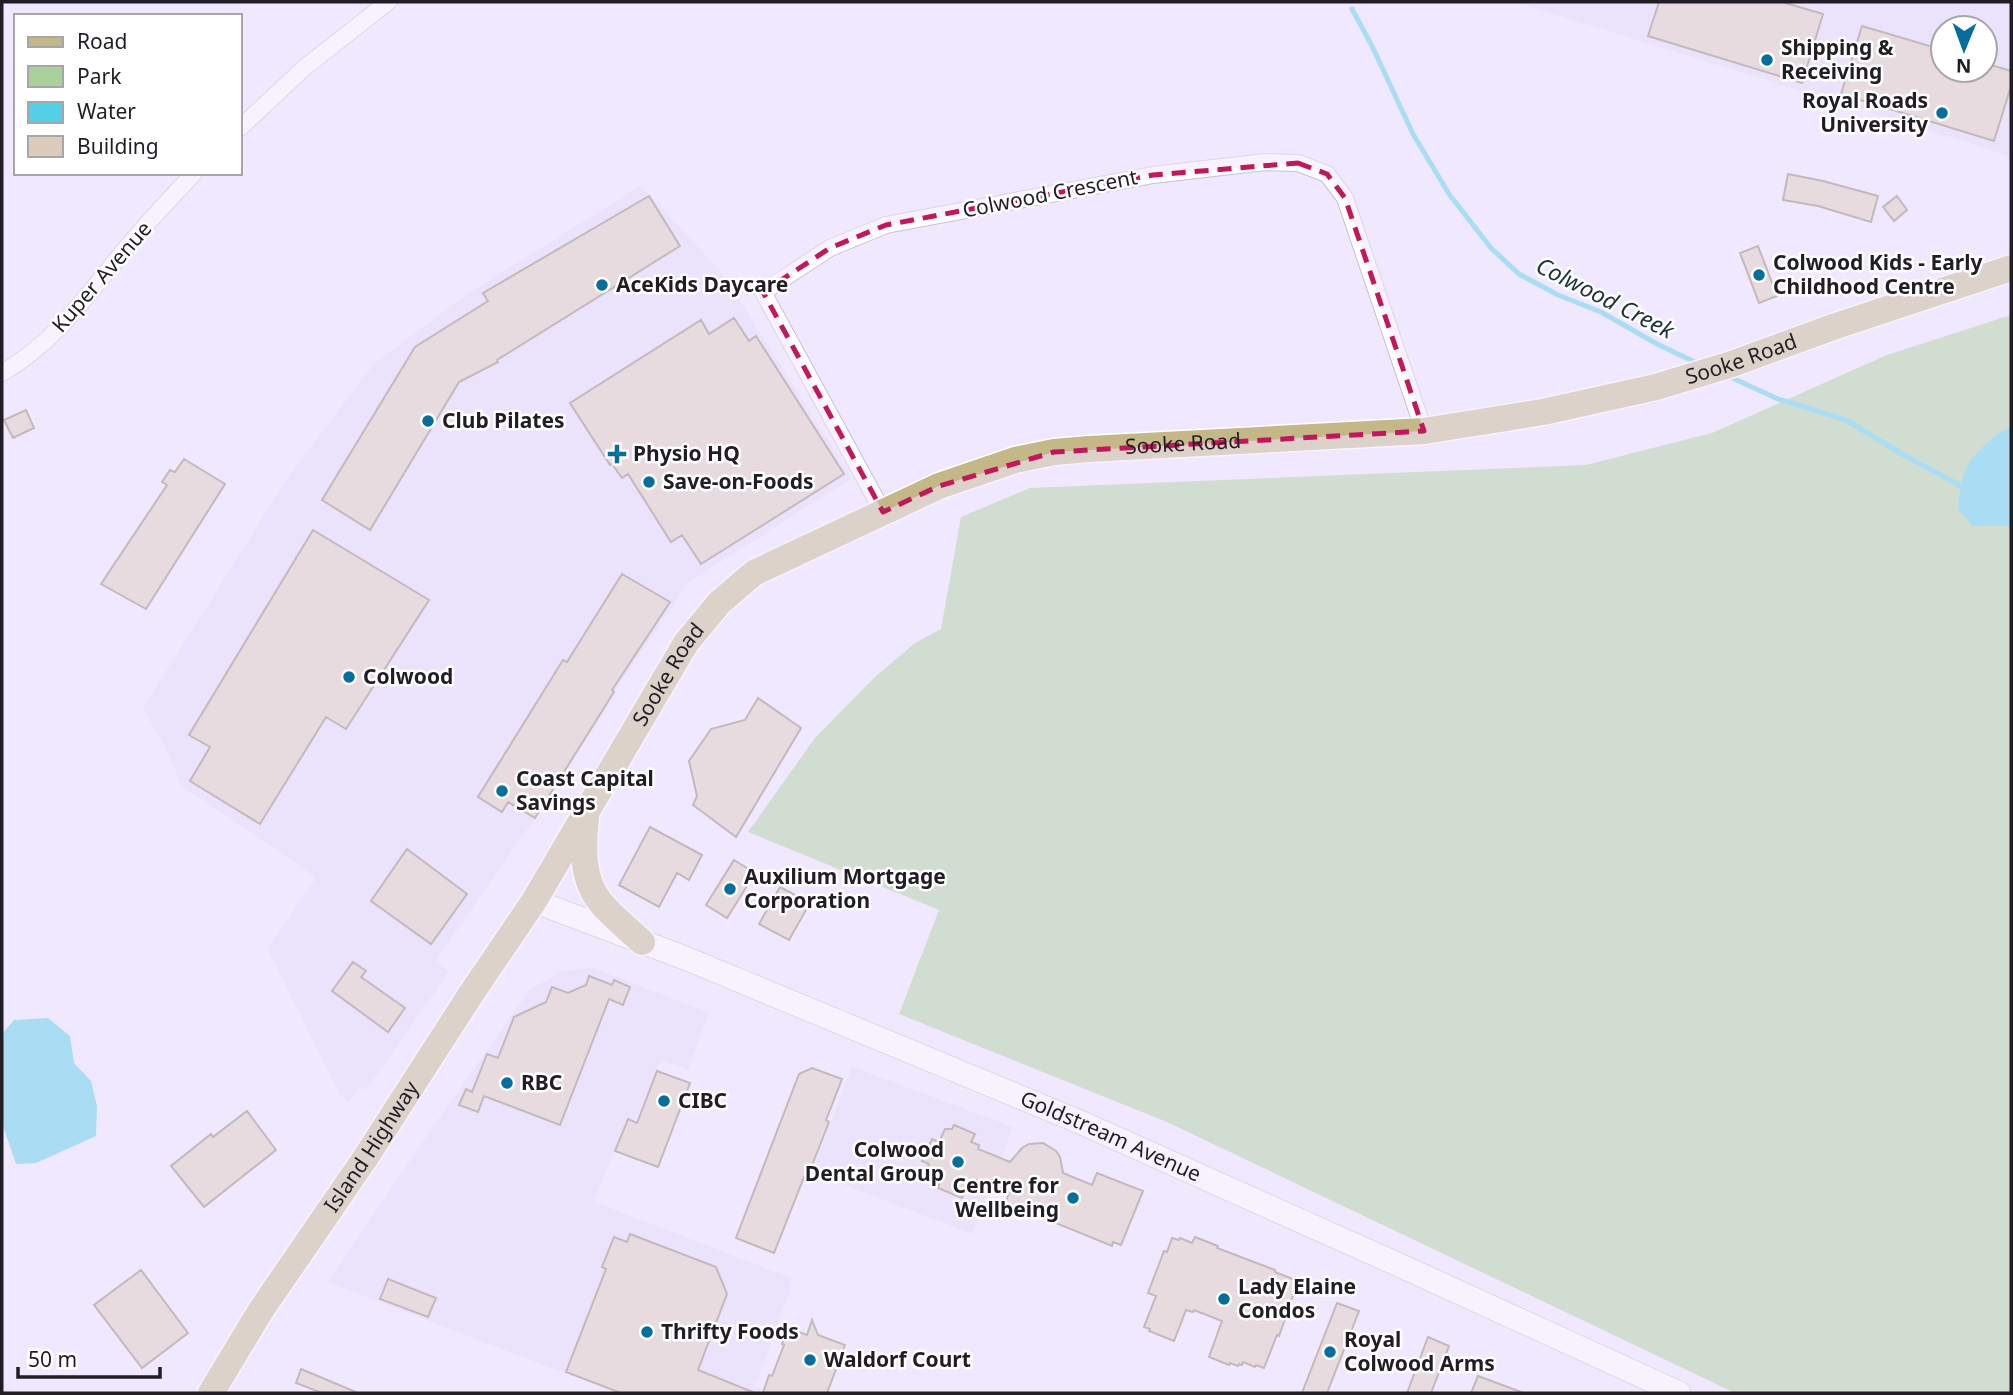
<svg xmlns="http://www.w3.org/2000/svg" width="2013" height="1395" font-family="'Noto Sans',sans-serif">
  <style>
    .built { fill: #e5dbf8; fill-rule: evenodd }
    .green { fill: #aad19a }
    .water { fill: #54cfe8 }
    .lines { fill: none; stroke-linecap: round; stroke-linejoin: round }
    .stream { stroke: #54cfe8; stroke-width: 5 }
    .building { fill: #dccdba; stroke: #8d806e; stroke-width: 2 }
    .street-casing { stroke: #c8c1d6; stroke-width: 18 }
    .secondary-casing { stroke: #c8c1d6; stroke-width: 25 }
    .primary-casing { stroke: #fff; stroke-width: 29 }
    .street { stroke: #fff; stroke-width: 16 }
    .secondary { stroke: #fff; stroke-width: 23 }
    .primary { stroke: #c4b889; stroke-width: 26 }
    .marked { fill: none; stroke: #c2185b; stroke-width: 5; stroke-dasharray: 14 9; stroke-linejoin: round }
    .poi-dot { fill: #066e9b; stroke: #fff; stroke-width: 2.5 }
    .labels { text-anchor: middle; stroke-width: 5; stroke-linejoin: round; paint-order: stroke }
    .poi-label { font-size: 21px; font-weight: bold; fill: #201d25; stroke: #fff; text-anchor: start }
    .street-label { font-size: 21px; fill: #201d25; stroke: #fff }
    .water-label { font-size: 23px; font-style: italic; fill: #1d3337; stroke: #fff }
  </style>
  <rect width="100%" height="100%" fill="#f0e8fe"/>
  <path class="built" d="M 1515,2 L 2011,2 L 2011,156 ZM 1943,28 L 1985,28 L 1985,70 L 1943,70 Z
    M 641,186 L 722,273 L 852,478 L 689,582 L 614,692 L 602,715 L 535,818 L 436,960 L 449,972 L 366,1090 L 360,1086 L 349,1102 L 340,1094 L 268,949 L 316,878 L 294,861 L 182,786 L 167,751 L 143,708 L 289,476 L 374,364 L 467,294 Z
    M 593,968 L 709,1013 L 688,1069 L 660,1060 L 636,1121 L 627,1118 L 594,1202 L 791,1278 L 789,1292 L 755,1387 L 761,1389 L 760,1393 L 617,1393 L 328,1282 L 437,1121 L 530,990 L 562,971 Z
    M 852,1067 L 1013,1127 L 972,1234 L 812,1172 Z"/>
  <path class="green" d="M 2011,315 L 2011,1393 L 1735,1393 L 1167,1122 L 899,1014 L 939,910 L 748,832 L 815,738 L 875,677 L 915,643 L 941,629 L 961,517 L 1030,488 L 1586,465 L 1712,433 L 1887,355 Z"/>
  <path class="water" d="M 2011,429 L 2011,526 L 1972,526 L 1958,509 C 1962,477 1962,465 1987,443 C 1995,436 2000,430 2011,429 Z
    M 48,1018 L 70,1036 L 74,1063 L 91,1081 L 97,1106 L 96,1136 L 36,1163 L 16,1164 L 2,1123 L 2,1034 L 14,1020 Z"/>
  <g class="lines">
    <path class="stream" d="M 1352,9 L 1372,46 L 1413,134 L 1449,194 L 1491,248 L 1519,274 L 1558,295 L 1601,312 L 1657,344 L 1699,364
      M 1728,376 L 1778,399 L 1846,420 L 1902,454 L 1961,486"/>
  </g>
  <path class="building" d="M 1659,2 L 1782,2 L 1823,14 L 1802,83 L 1648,36 Z
    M 1862,26 L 1943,50 L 1943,70 L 1985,70 L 1985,63 L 2011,71 L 2011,86 L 1994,141 L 1841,94 Z
    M 1788,174 L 1823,181 L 1878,196 L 1871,222 L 1818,206 L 1783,200 Z
    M 649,196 L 680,246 L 497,360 L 498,362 L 459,382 L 370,530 L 322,500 L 415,347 L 488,301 L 483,293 Z
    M 1897,196 L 1907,210 L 1894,221 L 1883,207 Z
    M 1758,246 L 1777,296 L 1759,303 L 1740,253 Z
    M 734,318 L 749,341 L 756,336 L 844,474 L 701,564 L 682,535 L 671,542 L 628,474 L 622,478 L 612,464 L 610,465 L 570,403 L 701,320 L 709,334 Z
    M 26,410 L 34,428 L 13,438 L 4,420 Z
    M 184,459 L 225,484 L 146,609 L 101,584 L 167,485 L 162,482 L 170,470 L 175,472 Z
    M 313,530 L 429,600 L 346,729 L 326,717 L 260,824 L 190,781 L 210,747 L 189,735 Z
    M 622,574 L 670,602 L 612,690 L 614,692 L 535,818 L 508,802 L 502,812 L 478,797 L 563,660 L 567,662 Z
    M 758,698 L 801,728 L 736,837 L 693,805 L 697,796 L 689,761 L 711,729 L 745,720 Z
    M 650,827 L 702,855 L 689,880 L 677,873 L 659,907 L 619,885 Z
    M 407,849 L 467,894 L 431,944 L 371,901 Z
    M 734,860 L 755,873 L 727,918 L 706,905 Z
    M 780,887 L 810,903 L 789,940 L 759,924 Z
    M 353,962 L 366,971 L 361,977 L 405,1008 L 388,1032 L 332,991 Z
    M 589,976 L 612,985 L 614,980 L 630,987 L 623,1005 L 609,999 L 560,1125 L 484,1096 L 478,1112 L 459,1105 L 466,1089 L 472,1092 L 487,1054 L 498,1058 L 514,1017 L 546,1002 L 552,987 L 568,993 L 586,985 Z
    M 812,1068 L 842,1079 L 826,1120 L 829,1122 L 811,1168 L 808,1167 L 774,1253 L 736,1238 L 799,1074 Z
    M 657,1071 L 690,1083 L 658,1167 L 615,1151 L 628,1119 L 637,1123 Z
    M 247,1111 L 276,1150 L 204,1207 L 171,1166 L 211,1134 L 213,1137 Z
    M 954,1125 L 975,1134 L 971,1142 L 979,1145 L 978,1149 L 1010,1162 L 1022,1148 L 1029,1144 L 1043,1143 L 1056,1151 L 1060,1157 L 1063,1173 L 1092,1185 L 1097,1173 L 1143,1191 L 1121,1245 L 1113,1242 L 1112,1246 L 1034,1214 L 1033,1216 L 1005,1204 L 1009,1193 L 977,1180 L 975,1185 L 969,1182 L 962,1198 L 938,1188 L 940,1182 L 924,1175 L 929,1164 L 922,1161 L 932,1139 L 939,1142 L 945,1129 L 952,1129 Z
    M 630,1234 L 716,1267 L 727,1294 L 698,1370 L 755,1393 L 621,1393 L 566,1372 L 606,1269 L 602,1267 L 614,1237 L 627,1242 Z
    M 1195,1237 L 1218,1246 L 1217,1248 L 1275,1270 L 1275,1272 L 1298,1281 L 1279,1336 L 1277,1335 L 1264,1368 L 1256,1365 L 1255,1367 L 1243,1362 L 1242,1365 L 1239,1364 L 1238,1366 L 1230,1363 L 1229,1365 L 1209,1357 L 1222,1321 L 1194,1310 L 1193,1312 L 1186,1310 L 1174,1341 L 1149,1331 L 1150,1329 L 1144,1327 L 1156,1296 L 1148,1293 L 1164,1251 L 1167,1252 L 1172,1238 L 1179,1240 L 1180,1238 L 1192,1243 Z
    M 141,1270 L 188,1333 L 142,1368 L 94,1305 Z
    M 388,1279 L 436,1298 L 428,1317 L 380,1299 Z
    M 1337,1303 L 1359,1311 L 1327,1393 L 1302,1393 Z
    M 812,1320 L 818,1335 L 845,1345 L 827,1393 L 763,1393 L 769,1375 L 772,1376 L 784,1345 L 782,1344 L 788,1328 L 807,1335 Z
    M 1428,1337 L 1449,1346 L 1431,1393 L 1407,1393 Z
    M 301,1369 L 358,1393 L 322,1393 L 296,1383 Z
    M 1478,1376 L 1521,1392 L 1521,1393 L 1471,1393 Z"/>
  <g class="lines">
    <defs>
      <path id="street" d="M 240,128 L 304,68 L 388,2
        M 2,373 C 57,341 86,296 126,248 C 147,223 171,198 194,173
        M 883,512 L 763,292 L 830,248 L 886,225 L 1153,175 L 1265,162 L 1298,163 L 1327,174 L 1345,198 L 1424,431"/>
      <g id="secondary">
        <path id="s1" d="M 534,901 L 685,958 L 1080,1122 L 1410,1270 L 1679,1393"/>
      </g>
      <g id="primary">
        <path d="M 586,817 C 583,846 581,879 601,903 C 613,917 628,929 642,942"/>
        <path id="s2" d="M 211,1393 L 261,1310 L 366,1157 L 471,994 L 534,901 L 686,643 L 719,603 L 754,573 L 939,486 L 1015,460 L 1054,452 L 1089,449 L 1424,431 L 1543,412 L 1656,387 L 1732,364 L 1833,327 L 2011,268"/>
      </g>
    </defs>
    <use href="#street" class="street-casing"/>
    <use href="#secondary" class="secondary-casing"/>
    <use href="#primary" class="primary-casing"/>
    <use href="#street" class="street"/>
    <use href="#secondary" class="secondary"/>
    <use href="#primary" class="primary"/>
  </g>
  <path d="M0 0H2013V1395H0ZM 1298,163 L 1327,174 L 1345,198 L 1424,431 L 1054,452 L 939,486 L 883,512 L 763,292 L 830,248 L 886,225 L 1153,175 Z" fill="#f0e8fe" fill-opacity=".55" fill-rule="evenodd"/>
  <path class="marked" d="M 1298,163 L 1327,174 L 1345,198 L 1424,431 L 1054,452 L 939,486 L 883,512 L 763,292 L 830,248 L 886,225 L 1153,175 Z"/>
  <g class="poi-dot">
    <circle cx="1767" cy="60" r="7"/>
    <circle cx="1942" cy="113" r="7"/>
    <circle cx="1759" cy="275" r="7"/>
    <circle cx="602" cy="285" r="7"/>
    <circle cx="428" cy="421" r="7"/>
    <path d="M613.5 443.5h7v7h7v7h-7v7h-7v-7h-7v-7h7z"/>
    <circle cx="649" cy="482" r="7"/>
    <circle cx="349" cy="677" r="7"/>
    <circle cx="502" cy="791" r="7"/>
    <circle cx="730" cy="889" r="7"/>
    <circle cx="507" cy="1083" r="7"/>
    <circle cx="664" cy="1101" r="7"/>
    <circle cx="958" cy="1162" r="7"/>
    <circle cx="1073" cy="1198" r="7"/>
    <circle cx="1224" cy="1299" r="7"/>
    <circle cx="647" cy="1332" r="7"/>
    <circle cx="1330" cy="1352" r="7"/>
    <circle cx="810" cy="1360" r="7"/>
  </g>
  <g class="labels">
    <g class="poi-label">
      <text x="1781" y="55">Shipping &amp;<tspan x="1781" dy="24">Receiving</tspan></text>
      <text x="1928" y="108" text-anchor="end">Royal Roads<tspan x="1928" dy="24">University</tspan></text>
      <text x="1773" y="270">Colwood Kids - Early<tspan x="1773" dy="24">Childhood Centre</tspan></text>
      <text x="616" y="292">AceKids Daycare</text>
      <text x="442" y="428">Club Pilates</text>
      <text x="633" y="461">Physio HQ</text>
      <text x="663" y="489">Save-on-Foods</text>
      <text x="363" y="684">Colwood</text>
      <text x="516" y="786">Coast Capital<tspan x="516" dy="24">Savings</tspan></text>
      <text x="744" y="884">Auxilium Mortgage<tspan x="744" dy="24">Corporation</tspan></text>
      <text x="521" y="1090">RBC</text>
      <text x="678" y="1108">CIBC</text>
      <text x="944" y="1157" text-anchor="end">Colwood<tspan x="944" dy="24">Dental Group</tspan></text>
      <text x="1059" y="1193" text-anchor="end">Centre for<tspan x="1059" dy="24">Wellbeing</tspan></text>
      <text x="1238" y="1294">Lady Elaine<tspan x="1238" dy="24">Condos</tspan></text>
      <text x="661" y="1339">Thrifty Foods</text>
      <text x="1344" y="1347">Royal<tspan x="1344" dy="24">Colwood Arms</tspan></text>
      <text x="824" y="1367">Waldorf Court</text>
    </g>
    <g class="street-label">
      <text transform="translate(1050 194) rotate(-11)" y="7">Colwood Crescent</text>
      <text transform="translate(102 277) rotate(-49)" y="7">Kuper Avenue</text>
      <text dy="7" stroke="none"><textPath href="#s2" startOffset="2007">Sooke Road</textPath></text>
      <text dy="7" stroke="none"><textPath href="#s2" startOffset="1440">Sooke Road</textPath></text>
      <text dy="7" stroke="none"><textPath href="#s2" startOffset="852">Sooke Road</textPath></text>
      <text dy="7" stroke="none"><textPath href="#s1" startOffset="623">Goldstream Avenue</textPath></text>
      <text dy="7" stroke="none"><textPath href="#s2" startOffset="294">Island Highway</textPath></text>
    </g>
    <g class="water-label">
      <text transform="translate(1605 298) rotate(27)" y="8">Colwood Creek</text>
    </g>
  </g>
  <rect width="2013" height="1395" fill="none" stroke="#201d25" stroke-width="7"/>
  <rect x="14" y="14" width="228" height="161" fill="#ffffff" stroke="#a6a5a8" stroke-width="2"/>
  <rect x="28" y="37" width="35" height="10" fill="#c4b889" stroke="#a6a5a8" stroke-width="2"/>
  <text x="77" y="49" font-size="21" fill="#201d25">Road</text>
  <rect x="28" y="66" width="35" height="21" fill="#aad19a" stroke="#a6a5a8" stroke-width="2"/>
  <text x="77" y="84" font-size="21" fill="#201d25">Park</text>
  <rect x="28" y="102" width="35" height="21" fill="#54cfe8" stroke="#a6a5a8" stroke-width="2"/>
  <text x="77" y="119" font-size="21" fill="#201d25">Water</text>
  <rect x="28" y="136" width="35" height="21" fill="#dccdba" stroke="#a6a5a8" stroke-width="2"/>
  <text x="77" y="154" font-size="21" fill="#201d25">Building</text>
  <g transform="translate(1964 49) rotate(181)"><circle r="33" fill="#ffffff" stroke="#a6a5a8" stroke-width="2"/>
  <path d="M0-5L12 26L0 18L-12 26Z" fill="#066e9b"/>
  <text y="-10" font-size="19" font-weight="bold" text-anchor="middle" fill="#201d25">N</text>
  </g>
  <path d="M18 1367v10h142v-10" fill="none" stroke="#201d25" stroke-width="3.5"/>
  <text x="28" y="1367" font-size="21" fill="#201d25" stroke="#ffffff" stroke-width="5" paint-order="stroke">50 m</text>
</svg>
